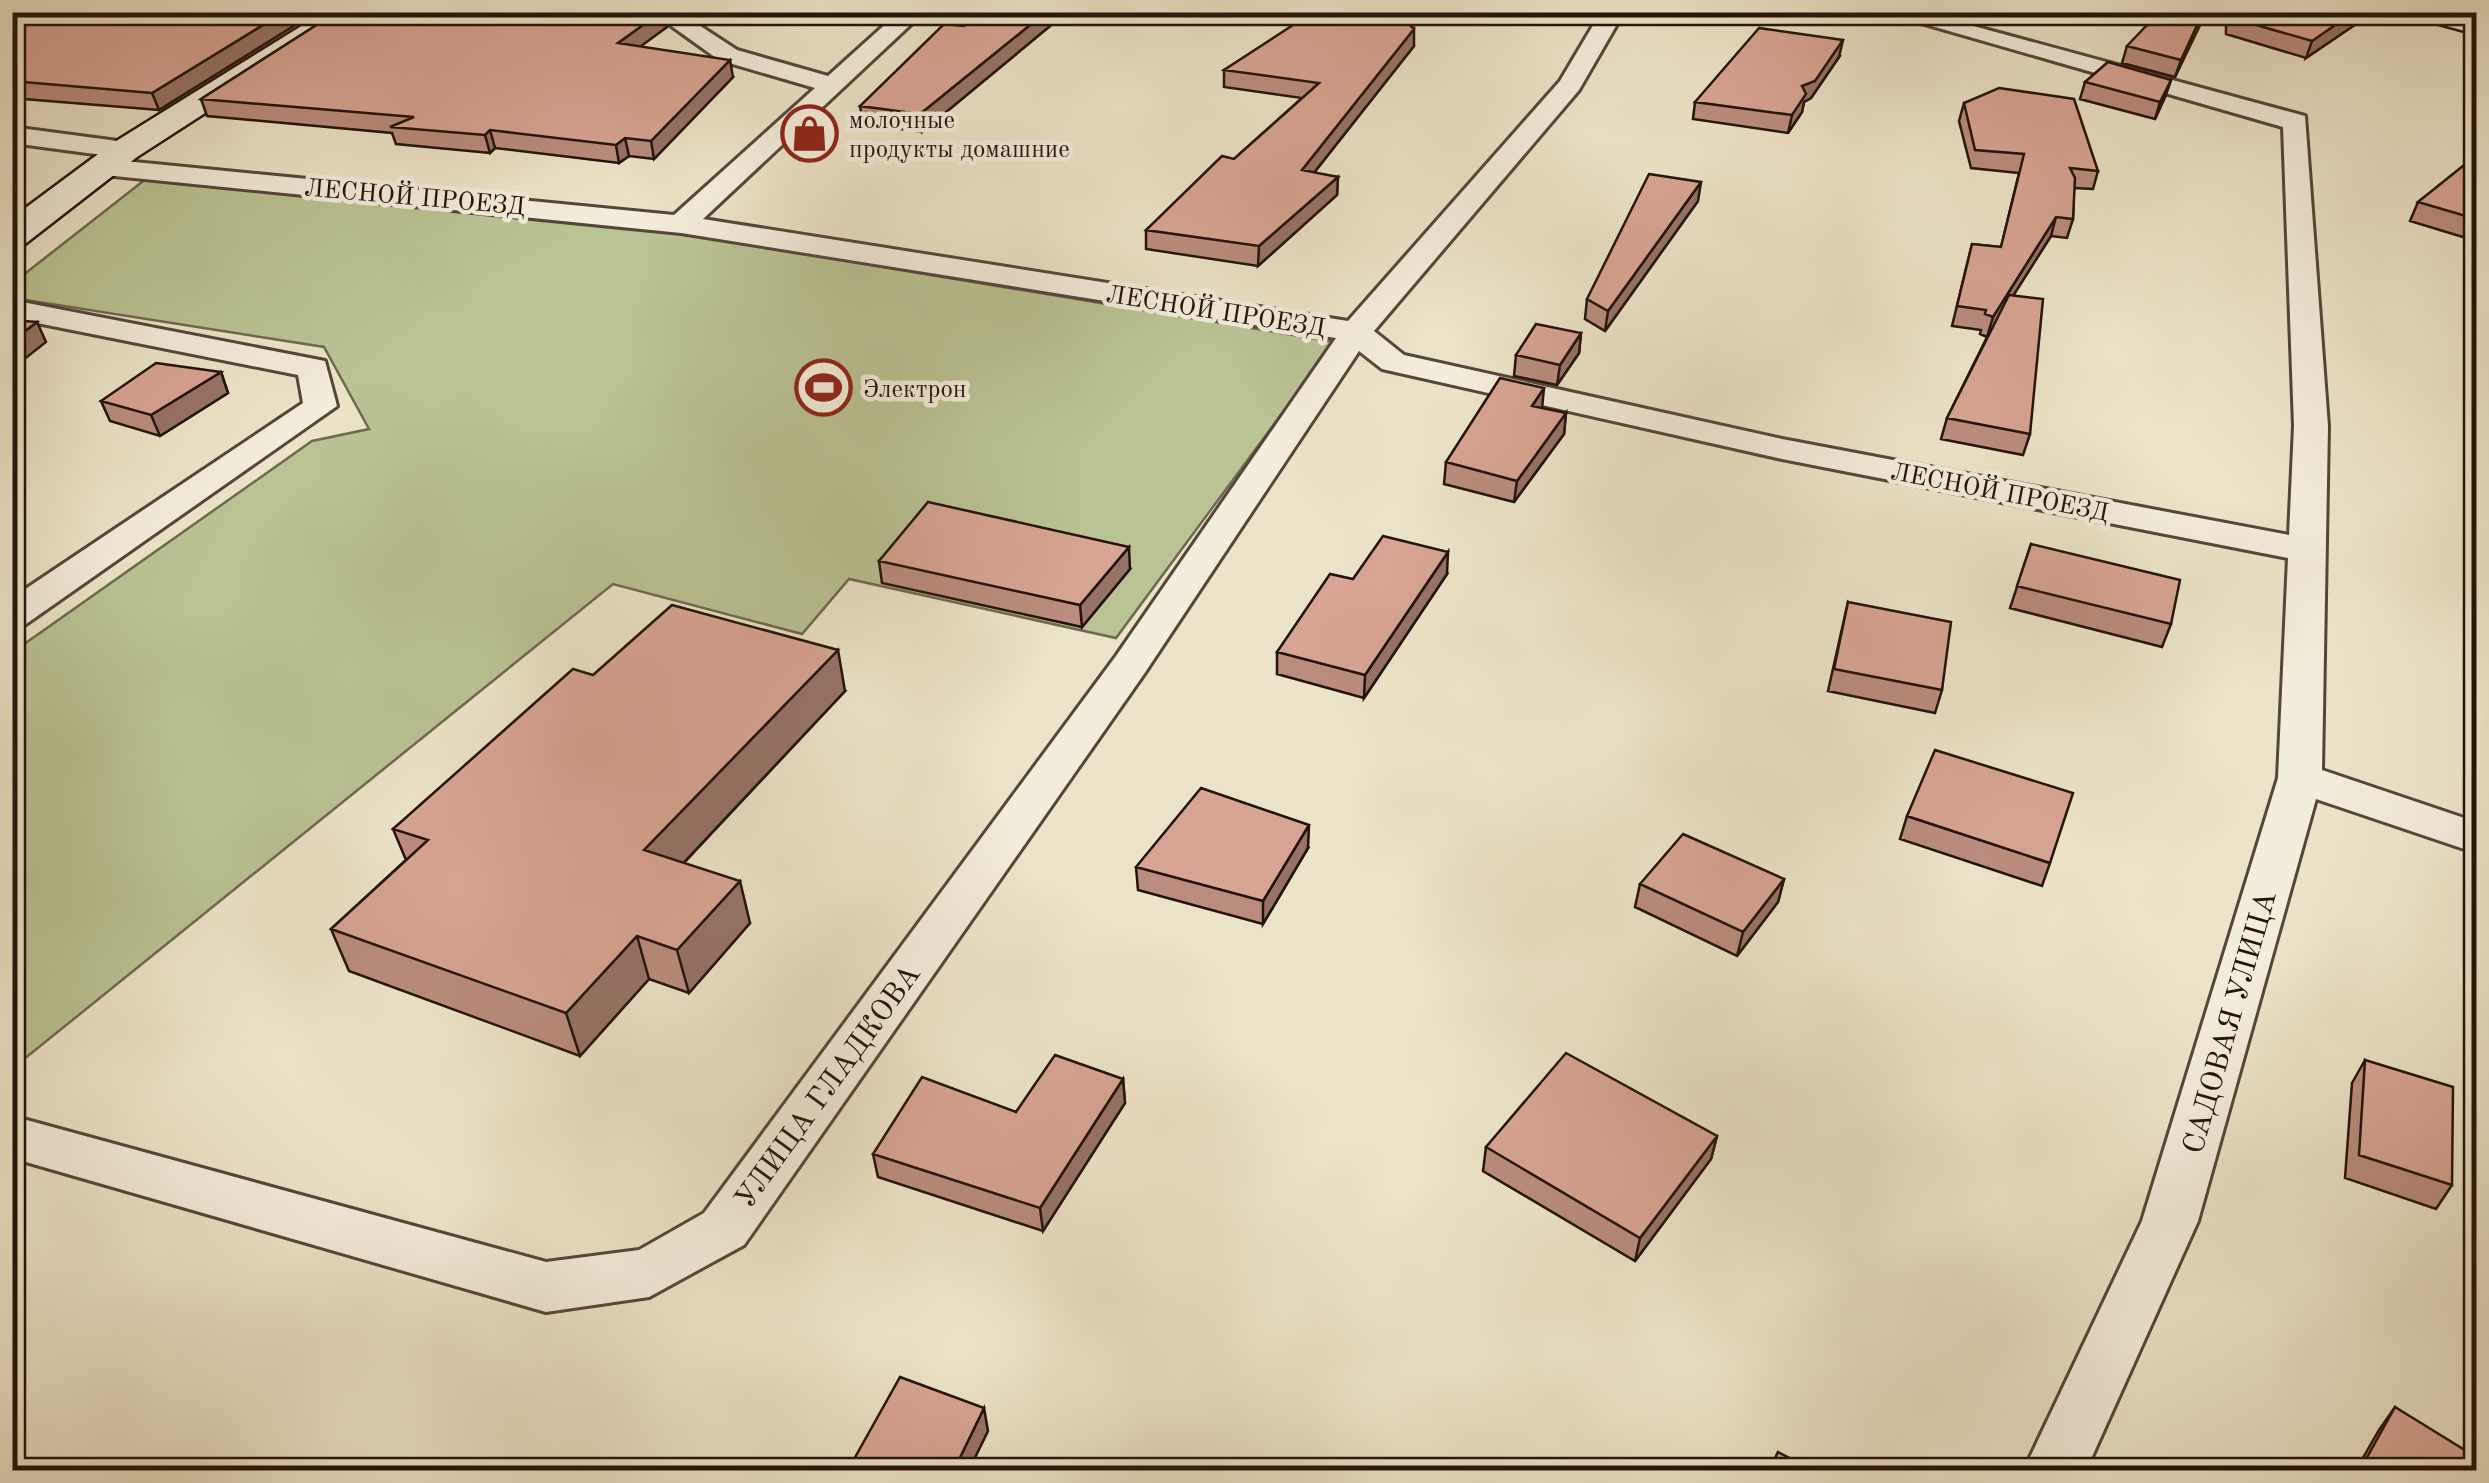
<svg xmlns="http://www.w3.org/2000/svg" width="2489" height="1483" font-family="'Old Standard TT',serif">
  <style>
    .green { fill: #bac394; stroke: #6e6a50; stroke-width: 2.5 }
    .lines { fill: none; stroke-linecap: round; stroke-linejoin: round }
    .street-casing { stroke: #55463a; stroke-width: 6 }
    .secondary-casing { stroke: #23120b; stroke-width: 5 }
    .street { fill: #f3eddb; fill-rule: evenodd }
    .secondary { fill: #f3eddb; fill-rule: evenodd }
    .wall { fill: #ba8d7e; stroke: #23120b; stroke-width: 2.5 }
    .shaded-wall { fill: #977367; stroke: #23120b; stroke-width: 2.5 }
    .building { fill: #d8a493; stroke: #23120b; stroke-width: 2.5 }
    .labels { text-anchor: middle; stroke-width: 9; stroke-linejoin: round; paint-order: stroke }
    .far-poi-label { font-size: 25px; fill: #23120b; stroke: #f3eddb; text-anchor: start }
    .far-street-label { font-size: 25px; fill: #23120b; stroke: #f3eddb }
    .street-label { font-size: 30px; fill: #23120b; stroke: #f3eddb }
  </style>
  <rect width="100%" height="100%" fill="#ece4c8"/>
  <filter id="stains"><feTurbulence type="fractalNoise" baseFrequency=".002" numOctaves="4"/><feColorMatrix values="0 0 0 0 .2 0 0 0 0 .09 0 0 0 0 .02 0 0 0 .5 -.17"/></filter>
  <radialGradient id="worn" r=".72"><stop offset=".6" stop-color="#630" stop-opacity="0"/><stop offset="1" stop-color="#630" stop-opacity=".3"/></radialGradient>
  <path class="green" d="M 147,178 L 678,233 L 1335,342 L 1116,638 L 849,579 L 802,634 L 613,584 L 13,1068 L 13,652 L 312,441 L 369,429 L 324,347 L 13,298 L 13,283 Z"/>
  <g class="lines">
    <defs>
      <path id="street" d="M 652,12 L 679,12 L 737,50 L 828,76 L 899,12 L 924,12 L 703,219 L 1348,321 L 1560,81 L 1601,12 L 1624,12 L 1579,90 L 1374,331 L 1404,355 L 1782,439 L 2289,535 L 2294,426 L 2283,127 L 1883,12 L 1922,12 L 2305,116 L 2328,426 L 2322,770 L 2476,822 L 2476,853 L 2316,799 L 2198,1221 L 2086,1470 L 2024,1470 L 2142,1221 L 2278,778 L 2288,558 L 1782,459 L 1382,369 L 1359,351 L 1144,674 L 744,1245 L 649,1297 L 546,1312 L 12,1158 L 12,1116 L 546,1262 L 639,1250 L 704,1213 L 1116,656 L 1336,338 L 681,233 L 104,175 L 90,167 L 104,159 L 674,215 L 815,88 L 719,60 Z
        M 12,127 L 125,142 L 138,150 L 125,158 L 12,143 Z
        M 12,300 L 325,361 L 337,406 L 26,624 L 12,628 L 12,598 L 303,403 L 298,375 L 12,318 Z"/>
      <path id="secondary" d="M 324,12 L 361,12 L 137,157 L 25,244 L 12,247 L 12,218 L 113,143 Z
        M 2413,12 L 2476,16 L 2476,34 L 2417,18 Z"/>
    </defs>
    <use href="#street" class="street-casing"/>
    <use href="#secondary" class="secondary-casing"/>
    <use href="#street" class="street"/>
    <use href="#secondary" class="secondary"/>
  </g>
  <path class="wall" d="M 12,12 L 316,12 L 159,110 L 12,98 Z
    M 337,12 L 664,12 L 667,27 L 640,46 L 733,77 L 654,159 L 629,156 L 619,163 L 495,148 L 490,153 L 396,144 L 392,133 L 207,116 L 201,99 Z
    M 981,12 L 1067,12 L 922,132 L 863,124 L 860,106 Z
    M 1424,12 L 1411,26 L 1414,46 L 1314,173 L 1338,177 L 1337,195 L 1258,266 L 1146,249 L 1146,230 L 1234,159 L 1302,98 L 1224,87 L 1224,70 Z
    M 1938,12 L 2008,12 L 1981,24 Z
    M 2205,12 L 2175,77 L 2122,63 L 2127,46 Z
    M 2226,12 L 2364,12 L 2362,20 L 2306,58 L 2226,34 Z
    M 1839,57 L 1811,98 L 1804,102 L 1802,112 L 1788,133 L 1693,119 L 1695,102 Z
    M 2171,80 L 2165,97 L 2155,119 L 2080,99 L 2085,82 Z
    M 1964,103 L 2098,171 L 2093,189 L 2074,188 L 2073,219 L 2067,238 L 2051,236 L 2013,295 L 2030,434 L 2023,455 L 1941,439 L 1947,418 L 1987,337 L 1980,334 L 1981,330 L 1952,326 L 1972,244 L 2001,247 L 2019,173 L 1971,168 L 1959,121 Z
    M 2476,158 L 2476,241 L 2410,221 L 2418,202 Z
    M 1698,201 L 1605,331 L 1585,319 L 1587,299 Z
    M 1581,333 L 1579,353 L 1557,385 L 1514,376 L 1516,355 Z
    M 221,372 L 228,393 L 160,436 L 110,421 L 101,401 Z
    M 1542,408 L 1566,413 L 1564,434 L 1514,502 L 1444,484 L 1446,462 Z
    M 2031,544 L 2171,624 L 2162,647 L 2010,608 Z
    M 879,561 L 1130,569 L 1082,627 L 882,583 Z
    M 1447,574 L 1364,698 L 1277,674 L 1277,652 L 1353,579 Z
    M 1848,602 L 1942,690 L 1935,713 L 1828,691 Z
    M 593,675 L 845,691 L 684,863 L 750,923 L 689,993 L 649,979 L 580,1056 L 349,971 L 331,929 L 406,860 L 393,829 Z
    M 1907,816 L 2050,863 L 2042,886 L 1900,839 Z
    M 1308,848 L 1263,924 L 1138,890 L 1136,867 Z
    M 1784,879 L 1778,902 L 1737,956 L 1635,907 L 1640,884 Z
    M 2365,1060 L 2452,1185 L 2436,1209 L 2345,1178 L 2352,1083 Z
    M 1123,1079 L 1125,1103 L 1043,1231 L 878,1177 L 873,1154 Z
    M 1717,1136 L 1711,1159 L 1635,1261 L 1483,1171 L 1486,1147 Z
    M 2395,1407 L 2476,1470 L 2356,1470 L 2379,1430 Z"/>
  <path class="shaded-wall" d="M 284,12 L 316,12 L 159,110 L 152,93 Z
    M 661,12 L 664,12 L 667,27 L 622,60 L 618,43 Z
    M 1046,12 L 1067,12 L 922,132 L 920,114 Z
    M 1408,12 L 1424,12 L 1402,34 L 1402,18 Z
    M 1984,12 L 2008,12 L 1981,24 Z
    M 2203,12 L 2205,12 L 2205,15 L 2175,77 L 2181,60 Z
    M 2354,12 L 2364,12 L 2362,20 L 2306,58 L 2312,41 Z
    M 1414,29 L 1414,46 L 1301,189 L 1302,170 Z
    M 1843,40 L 1839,57 L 1811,98 L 1804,102 L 1802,112 L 1788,133 L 1792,115 L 1802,86 Z
    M 730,60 L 733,77 L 654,159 L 651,141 Z
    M 2171,80 L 2165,97 L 2155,119 L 2160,102 Z
    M 490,130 L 495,148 L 490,153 L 485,135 Z
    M 625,138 L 629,156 L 619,163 L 616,145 Z
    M 1338,177 L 1337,195 L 1258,266 L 1259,246 Z
    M 1701,182 L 1698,201 L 1605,331 L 1608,311 Z
    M 2056,217 L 2051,236 L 1987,337 L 1993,317 Z
    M 37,322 L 46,342 L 12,369 L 12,341 Z
    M 1581,333 L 1579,353 L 1557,385 L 1560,365 Z
    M 221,372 L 228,393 L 160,436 L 151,415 Z
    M 1544,388 L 1542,409 L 1532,406 Z
    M 1566,413 L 1564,434 L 1514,502 L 1517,481 Z
    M 1129,547 L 1130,569 L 1082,627 L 1080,605 Z
    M 1448,552 L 1447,574 L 1364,698 L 1365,675 Z
    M 838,650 L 845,691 L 656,892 L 644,850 Z
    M 1309,825 L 1308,848 L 1263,924 L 1263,901 Z
    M 1784,879 L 1778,902 L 1737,956 L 1743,932 Z
    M 740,881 L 750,923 L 689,993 L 677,950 Z
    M 637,936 L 649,979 L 580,1056 L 566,1013 Z
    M 1123,1079 L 1125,1103 L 1043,1231 L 1040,1208 Z
    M 1717,1136 L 1711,1159 L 1635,1261 L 1640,1238 Z
    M 984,1408 L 988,1431 L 969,1470 L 954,1470 Z"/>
  <path class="building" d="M 12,12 L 284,12 L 152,93 L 12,81 Z
    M 337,12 L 661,12 L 618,43 L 730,60 L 651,141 L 625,138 L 616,145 L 490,130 L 485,135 L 390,127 L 414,117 L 201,99 Z
    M 981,12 L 1046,12 L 920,114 L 860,106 L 944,24 L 964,26 Z
    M 1313,12 L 1408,12 L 1402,18 L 1414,29 L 1302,170 L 1338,177 L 1259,246 L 1146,230 L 1222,156 L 1234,159 L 1319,83 L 1224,70 Z
    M 2178,12 L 2203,12 L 2181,60 L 2127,46 L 2146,26 Z
    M 2232,12 L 2354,12 L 2312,41 L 2232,18 Z
    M 1759,28 L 1843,40 L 1815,81 L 1802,86 L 1806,94 L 1792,115 L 1695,102 Z
    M 2108,62 L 2171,80 L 2160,102 L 2085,82 Z
    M 1999,88 L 2074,99 L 2098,171 L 2070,168 L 2075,178 L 2073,219 L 2056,217 L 1993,317 L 1985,314 L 1986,310 L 1957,306 L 1972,244 L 2001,247 L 2024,154 L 1975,150 L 1964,103 Z
    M 2474,157 L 2476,158 L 2476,219 L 2418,202 Z
    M 1649,174 L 1701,182 L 1608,311 L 1587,299 Z
    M 2009,295 L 2043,299 L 2030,434 L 1947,418 Z
    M 12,320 L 37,322 L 12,341 Z
    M 1536,324 L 1581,333 L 1560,365 L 1516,355 Z
    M 156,363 L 221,372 L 151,415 L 101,401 Z
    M 1500,378 L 1544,388 L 1532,406 L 1566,413 L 1517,481 L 1446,462 Z
    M 928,502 L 1129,547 L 1080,605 L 879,561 Z
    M 1383,536 L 1448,552 L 1365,675 L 1277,652 L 1330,574 L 1353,579 Z
    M 2031,544 L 2180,580 L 2171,624 L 2017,586 Z
    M 1848,602 L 1951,622 L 1942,690 L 1834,669 Z
    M 672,605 L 838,650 L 644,850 L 740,881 L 677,950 L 637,936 L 566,1013 L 331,929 L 428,840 L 393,829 L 573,669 L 593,675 Z
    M 1935,750 L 2073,793 L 2050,863 L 1907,816 Z
    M 1201,788 L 1309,825 L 1263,901 L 1136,867 Z
    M 1683,834 L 1784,879 L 1743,932 L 1640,884 Z
    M 1566,1053 L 1717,1136 L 1640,1238 L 1486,1147 Z
    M 1055,1055 L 1123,1079 L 1040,1208 L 873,1154 L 922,1077 L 1016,1112 Z
    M 2365,1060 L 2453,1087 L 2452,1185 L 2359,1155 Z
    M 900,1377 L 984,1408 L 954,1470 L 848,1470 Z
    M 2395,1407 L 2476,1457 L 2476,1470 L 2360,1470 Z
    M 1778,1452 L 1813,1470 L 1769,1470 Z"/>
  <defs>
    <symbol id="shop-ring" viewBox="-11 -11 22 22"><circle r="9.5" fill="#f3eddb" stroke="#8f2418" stroke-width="1.5"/><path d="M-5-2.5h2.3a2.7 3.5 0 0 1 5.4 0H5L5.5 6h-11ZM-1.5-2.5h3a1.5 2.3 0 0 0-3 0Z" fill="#8f2418"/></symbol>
    <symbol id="stadium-ring" viewBox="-11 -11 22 22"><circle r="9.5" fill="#f3eddb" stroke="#8f2418" stroke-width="1.5"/><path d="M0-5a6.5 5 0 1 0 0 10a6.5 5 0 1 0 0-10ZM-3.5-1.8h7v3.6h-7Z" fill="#8f2418"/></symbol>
  </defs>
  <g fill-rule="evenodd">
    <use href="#shop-ring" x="778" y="102" width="63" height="63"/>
    <use href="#stadium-ring" x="792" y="356" width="63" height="63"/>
  </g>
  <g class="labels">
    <g class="far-poi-label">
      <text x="849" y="128">молочные<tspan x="849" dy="29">продукты домашние</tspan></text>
      <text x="863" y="397">Электрон</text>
    </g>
    <g class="far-street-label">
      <text transform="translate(415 196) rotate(5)" y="9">ЛЕСНОЙ ПРОЕЗД</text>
      <text transform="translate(1216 310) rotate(9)" y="9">ЛЕСНОЙ ПРОЕЗД</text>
      <text transform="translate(2000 491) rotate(11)" y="9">ЛЕСНОЙ ПРОЕЗД</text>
    </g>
    <g class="street-label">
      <text transform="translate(2229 1022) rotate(-74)" y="10">САДОВАЯ УЛИЦА</text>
      <text transform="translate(827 1086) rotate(-54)" y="10">УЛИЦА ГЛАДКОВА</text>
    </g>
  </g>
  <rect width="2489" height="1483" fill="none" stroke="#ece4c8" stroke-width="50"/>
  <rect x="15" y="15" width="2459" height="1453" fill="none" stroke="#23120b" stroke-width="5"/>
  <rect x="25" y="25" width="2439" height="1433" fill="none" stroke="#23120b" stroke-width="2.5"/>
  <rect width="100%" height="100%" filter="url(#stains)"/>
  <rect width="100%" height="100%" fill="url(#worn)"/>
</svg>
